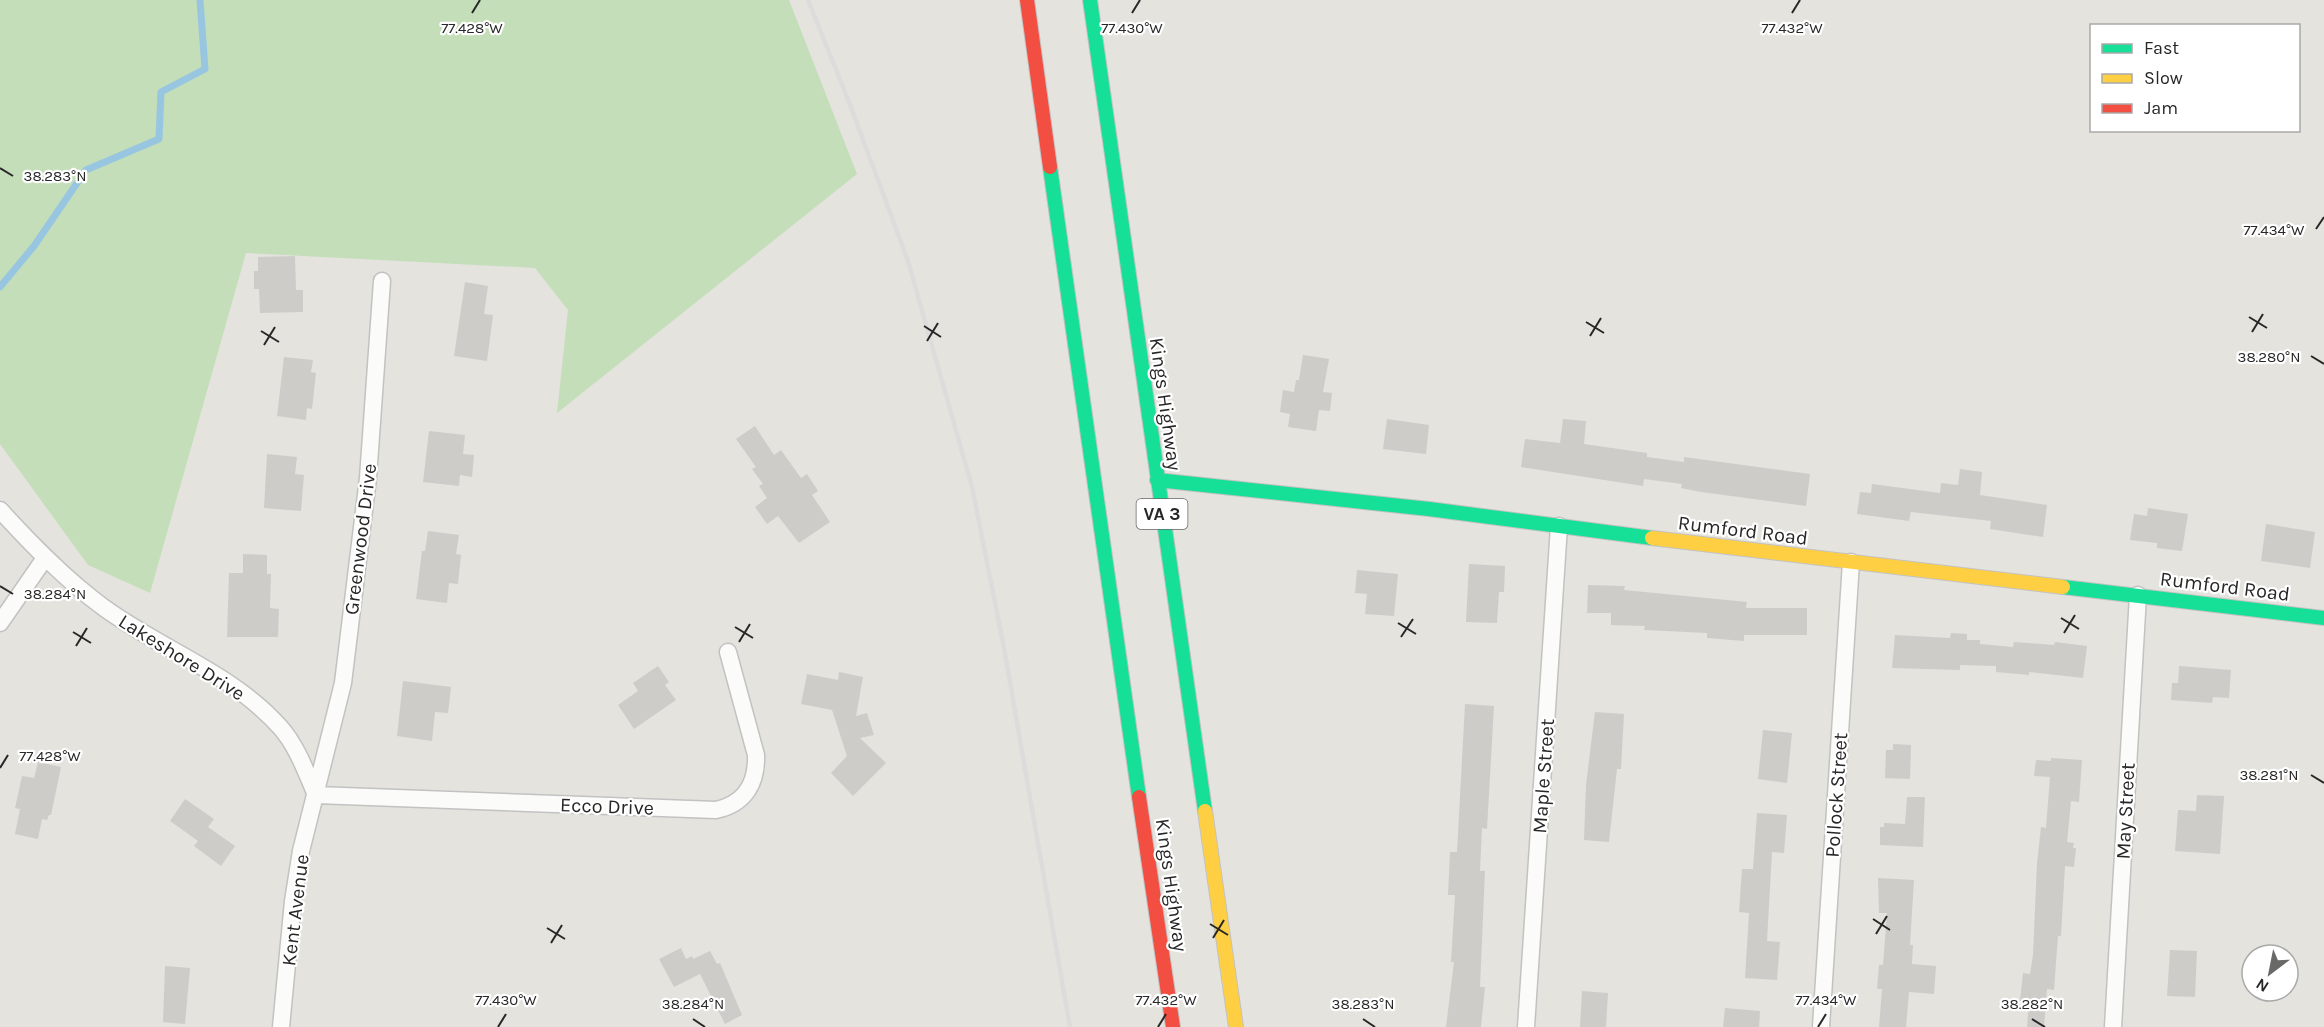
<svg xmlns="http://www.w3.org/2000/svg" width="2324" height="1027" font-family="Karla,sans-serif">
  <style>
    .green { fill: #c4deba }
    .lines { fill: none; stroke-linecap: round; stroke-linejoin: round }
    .stream { stroke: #98c6e0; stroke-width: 7 }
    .building { fill: #ceccc9 }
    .street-casing { stroke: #c3c2c3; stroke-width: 19 }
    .fast-casing { stroke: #c3c2c3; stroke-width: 16 }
    .slow-casing { stroke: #c3c2c3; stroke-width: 16 }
    .jam-casing { stroke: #c3c2c3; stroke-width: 16 }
    .street { stroke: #fbfbfa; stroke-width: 16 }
    .fast { stroke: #16e098; stroke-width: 14 }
    .slow { stroke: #ffcf43; stroke-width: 14 }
    .jam { stroke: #f24e42; stroke-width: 14 }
    .rail { stroke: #dcdcdd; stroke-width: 4.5 }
    .ticks { fill: none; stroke: #272727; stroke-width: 2 }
    .labels { text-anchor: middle; stroke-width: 4.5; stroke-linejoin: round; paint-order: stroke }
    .shield { fill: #fff; stroke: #686868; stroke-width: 1.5 }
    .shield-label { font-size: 18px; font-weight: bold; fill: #272727 }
    .street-label { font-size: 20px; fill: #272727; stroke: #fff }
    .ticks-label { font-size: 15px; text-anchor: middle; fill: #272727; stroke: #fff; stroke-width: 4.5; stroke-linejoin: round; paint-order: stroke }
  </style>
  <rect width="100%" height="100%" fill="#e4e3de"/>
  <path class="green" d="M 0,0 L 789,0 L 857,174 L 557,413 L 568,310 L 535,268 L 246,253 L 150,593 L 88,565 L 0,444 Z"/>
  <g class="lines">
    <path class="stream" d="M 0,287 L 34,246 L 86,170 L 159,139 L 161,92 L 205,69 L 200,0"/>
  </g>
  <path class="building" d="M 295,256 L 296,290 L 303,290 L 303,312 L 260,313 L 259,289 L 254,289 L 254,271 L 258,271 L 258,257 Z
    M 465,282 L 488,286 L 484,314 L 493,315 L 487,361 L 454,356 Z
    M 1303,355 L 1329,359 L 1323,392 L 1332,393 L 1330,411 L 1319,410 L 1316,431 L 1288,427 L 1290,414 L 1280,412 L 1283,390 L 1294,392 L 1296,380 L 1299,380 Z
    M 284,357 L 313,360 L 311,372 L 316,373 L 312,409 L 307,408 L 306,420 L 277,416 Z
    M 1387,419 L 1429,425 L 1426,454 L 1383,449 Z
    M 1563,419 L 1586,421 L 1584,444 L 1647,453 L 1647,457 L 1684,462 L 1684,457 L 1810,474 L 1806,506 L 1701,492 L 1681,488 L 1682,484 L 1644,479 L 1643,486 L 1521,467 L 1525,439 L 1560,443 Z
    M 755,426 L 774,455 L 781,450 L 801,478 L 807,474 L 818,491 L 812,495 L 830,522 L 799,543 L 778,516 L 767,524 L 755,507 L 767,498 L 759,486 L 763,484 L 752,469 L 756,467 L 736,439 Z
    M 429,431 L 465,435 L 463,454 L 474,455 L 472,477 L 460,475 L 459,486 L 423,482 Z
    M 267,454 L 297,457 L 295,474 L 304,475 L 301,511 L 264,508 Z
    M 1960,469 L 1982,472 L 1980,495 L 2047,505 L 2043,537 L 1990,529 L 1991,521 L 1911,512 L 1909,521 L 1857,514 L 1860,492 L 1871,493 L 1872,484 L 1940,493 L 1941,483 L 1958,485 Z
    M 2148,508 L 2188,514 L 2182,551 L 2157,548 L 2157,543 L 2130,540 L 2134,514 L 2147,516 Z
    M 2266,524 L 2315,532 L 2310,568 L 2261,561 Z
    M 428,531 L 459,535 L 456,554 L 461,555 L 458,584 L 449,583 L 447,603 L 416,599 L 422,551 L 425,551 Z
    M 243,554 L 267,555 L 267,574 L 271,574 L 270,608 L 279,609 L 278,637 L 227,637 L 229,573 L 243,573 Z
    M 1469,564 L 1505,566 L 1504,592 L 1499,592 L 1497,623 L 1466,622 Z
    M 1357,570 L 1398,574 L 1394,616 L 1365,614 L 1367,594 L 1355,593 Z
    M 1588,585 L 1625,586 L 1624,590 L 1747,602 L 1746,608 L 1807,608 L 1807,635 L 1744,635 L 1744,641 L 1707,638 L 1707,633 L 1644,630 L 1645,626 L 1611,625 L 1611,613 L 1587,613 Z
    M 1951,633 L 1967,634 L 1967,640 L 1980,640 L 1980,644 L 2013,647 L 2014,642 L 2054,645 L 2055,642 L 2087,646 L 2083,678 L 2029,672 L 2029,675 L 1996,672 L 1996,666 L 1960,665 L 1960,670 L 1892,668 L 1895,635 L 1950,638 Z
    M 658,666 L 669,682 L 665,685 L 676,700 L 634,729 L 618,705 L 638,691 L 633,683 Z
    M 2179,666 L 2231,670 L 2229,698 L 2213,697 L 2212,703 L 2171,700 L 2172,683 L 2178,683 Z
    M 839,672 L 863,677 L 856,716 L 867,713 L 874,735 L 860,738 L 886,763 L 853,796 L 831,773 L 847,756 L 832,710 L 801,704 L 807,674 L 838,680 Z
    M 403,681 L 451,687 L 448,713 L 435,712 L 432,741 L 397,736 Z
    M 1465,704 L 1494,706 L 1487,829 L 1482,828 L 1480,871 L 1485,871 L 1480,987 L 1485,987 L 1481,1027 L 1446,1027 L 1454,962 L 1451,962 L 1455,895 L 1448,895 L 1450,852 L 1457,852 Z
    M 1595,712 L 1624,714 L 1621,769 L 1617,769 L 1609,842 L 1584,840 L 1586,785 Z
    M 1763,730 L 1792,733 L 1787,783 L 1758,779 Z
    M 1893,744 L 1911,745 L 1910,779 L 1885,778 L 1886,750 L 1893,750 Z
    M 2051,758 L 2082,760 L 2079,802 L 2071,801 L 2067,842 L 2074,843 L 2073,848 L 2076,848 L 2074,867 L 2065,866 L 2061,936 L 2058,936 L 2054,990 L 2047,989 L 2044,1027 L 2027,1027 L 2029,1002 L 2020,1001 L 2023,973 L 2030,974 L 2033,955 L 2037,863 L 2041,827 L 2046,828 L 2050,777 L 2034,776 L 2036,760 L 2051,761 Z
    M 38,762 L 61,767 L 51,815 L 49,815 L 47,820 L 42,819 L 38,839 L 15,834 L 20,809 L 15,808 L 22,776 L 34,778 Z
    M 2197,795 L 2224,796 L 2220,854 L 2175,851 L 2178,810 L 2196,811 Z
    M 1907,797 L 1925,797 L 1923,847 L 1880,845 L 1880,827 L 1884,827 L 1884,823 L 1905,824 Z
    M 185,799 L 214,819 L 208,827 L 235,846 L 221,866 L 194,846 L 198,841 L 170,821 Z
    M 1757,813 L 1787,815 L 1784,853 L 1772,852 L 1767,941 L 1780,942 L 1777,980 L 1745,978 L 1749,913 L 1739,912 L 1742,869 L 1753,869 Z
    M 1878,878 L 1914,880 L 1910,945 L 1913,945 L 1912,964 L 1936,966 L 1934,994 L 1909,992 L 1906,1027 L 1879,1027 L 1882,989 L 1877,989 L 1879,965 L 1883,965 L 1887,913 L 1879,913 Z
    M 681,948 L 686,959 L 692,956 L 693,959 L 710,951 L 717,964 L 720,963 L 742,1015 L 725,1024 L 700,974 L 674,987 L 659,959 Z
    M 2170,950 L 2197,951 L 2195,997 L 2167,996 Z
    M 165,966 L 190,968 L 185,1024 L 163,1022 Z
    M 1582,991 L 1608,993 L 1606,1027 L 1580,1027 Z
    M 1725,1008 L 1760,1011 L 1759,1027 L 1723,1027 Z"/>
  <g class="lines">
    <defs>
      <path id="street" d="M 0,510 C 32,545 65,579 103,607 C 160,649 232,673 280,727 C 297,746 306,772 316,795
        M 0,623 L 45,558
        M 316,795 L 716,810 C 745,804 757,783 756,755 L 728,652
        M 281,1027 L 293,901 L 301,851 L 343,683 L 368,478 L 382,281
        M 1526,1027 L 1559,526
        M 1821,1027 L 1851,562
        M 2113,1027 L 2138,595"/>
      <path id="fast" d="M 1090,0 L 1205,811
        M 1050,167 L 1139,797
        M 1157,480 L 1429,509 L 1652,538
        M 2063,587 L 2324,618"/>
      <path id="slow" d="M 1652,538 L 2063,587
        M 1205,811 L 1236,1027"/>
      <path id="jam" d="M 1027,0 L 1050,167
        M 1139,797 L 1173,1027"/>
    </defs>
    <use href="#street" class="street-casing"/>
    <use href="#fast" class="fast-casing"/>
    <use href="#slow" class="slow-casing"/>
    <use href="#jam" class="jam-casing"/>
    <use href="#street" class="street"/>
    <use href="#fast" class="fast"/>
    <use href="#slow" class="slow"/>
    <use href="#jam" class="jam"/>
    <path class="rail" d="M 808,0 L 849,102 L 908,261 L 972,487 L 1004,648 L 1070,1027"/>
  </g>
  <path class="ticks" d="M 472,13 L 480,0M 1132,13 L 1140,0M 1792,13 L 1800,0M 0,168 L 13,176M 2316,229 L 2324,217M 2249,317 L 2267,328M 1586,322 L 1604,333M 924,326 L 941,337M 261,331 L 279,342M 2252,332 L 2263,314M 1590,336 L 1601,318M 927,341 L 938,323M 264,345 L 275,327M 2311,356 L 2324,364M 0,586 L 13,594M 2061,618 L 2079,629M 1398,623 L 1416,634M 735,627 L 753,638M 73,632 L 91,643M 2064,633 L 2075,615M 1401,637 L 1413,619M 739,642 L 750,624M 76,646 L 87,628M 0,768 L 8,755M 2311,775 L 2324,783M 1873,919 L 1890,930M 1210,924 L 1228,935M 547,928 L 565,939M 1876,934 L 1887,916M 1213,938 L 1224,920M 551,943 L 562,925M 693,1019 L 705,1027M 1363,1019 L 1375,1027M 2032,1019 L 2045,1027M 498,1027 L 506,1014M 1158,1027 L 1166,1014M 1818,1027 L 1826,1014"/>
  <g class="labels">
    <rect class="shield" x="1136.5" y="499" width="51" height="30" rx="4.5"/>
    <g class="shield-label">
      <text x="1162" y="520">VA 3</text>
    </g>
    <g class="street-label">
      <text transform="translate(1166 404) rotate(82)" y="7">Kings Highway</text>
      <text transform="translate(1743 530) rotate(7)" y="7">Rumford Road</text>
      <text transform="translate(360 539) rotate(-83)" y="7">Greenwood Drive</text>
      <text transform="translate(2225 586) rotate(7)" y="7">Rumford Road</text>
      <text transform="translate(182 657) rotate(32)" y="7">Lakeshore Drive</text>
      <text transform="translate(1543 776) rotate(-86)" y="7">Maple Street</text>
      <text transform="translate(1836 795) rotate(-86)" y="7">Pollock Street</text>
      <text transform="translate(607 806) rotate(2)" y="7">Ecco Drive</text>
      <text transform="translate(2125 811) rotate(-87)" y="7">May Street</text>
      <text transform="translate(1172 885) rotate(82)" y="7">Kings Highway</text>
      <text transform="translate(295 910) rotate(-83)" y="7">Kent Avenue</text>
    </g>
  </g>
  <g class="ticks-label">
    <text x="472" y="33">77.428°W</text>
    <text x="1132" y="33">77.430°W</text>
    <text x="1792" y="33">77.432°W</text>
    <text x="55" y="181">38.283°N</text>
    <text x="2274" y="235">77.434°W</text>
    <text x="2269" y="362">38.280°N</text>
    <text x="55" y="599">38.284°N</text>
    <text x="50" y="761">77.428°W</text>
    <text x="2269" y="780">38.281°N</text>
    <text x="506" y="1005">77.430°W</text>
    <text x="1166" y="1005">77.432°W</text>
    <text x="1826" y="1005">77.434°W</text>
    <text x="693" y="1009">38.284°N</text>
    <text x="1363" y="1009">38.283°N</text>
    <text x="2032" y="1009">38.282°N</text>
  </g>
  <rect x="2090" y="24" width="210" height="108" fill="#ffffff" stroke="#a9a9a9" stroke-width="1.5"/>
  <rect x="2102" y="44" width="30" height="9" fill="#16e098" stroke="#a9a9a9" stroke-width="1.5"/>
  <text x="2144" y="54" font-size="18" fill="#272727">Fast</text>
  <rect x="2102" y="74" width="30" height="9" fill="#ffcf43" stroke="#a9a9a9" stroke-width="1.5"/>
  <text x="2144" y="84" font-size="18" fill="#272727">Slow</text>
  <rect x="2102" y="104" width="30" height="9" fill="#f24e42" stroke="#a9a9a9" stroke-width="1.5"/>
  <text x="2144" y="114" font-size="18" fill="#272727">Jam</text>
  <g transform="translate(2270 973) rotate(212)"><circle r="28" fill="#ffffff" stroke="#a9a9a9" stroke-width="1.5"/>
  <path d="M0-4.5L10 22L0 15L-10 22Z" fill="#696967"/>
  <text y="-9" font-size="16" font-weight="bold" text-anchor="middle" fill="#272727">N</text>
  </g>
</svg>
